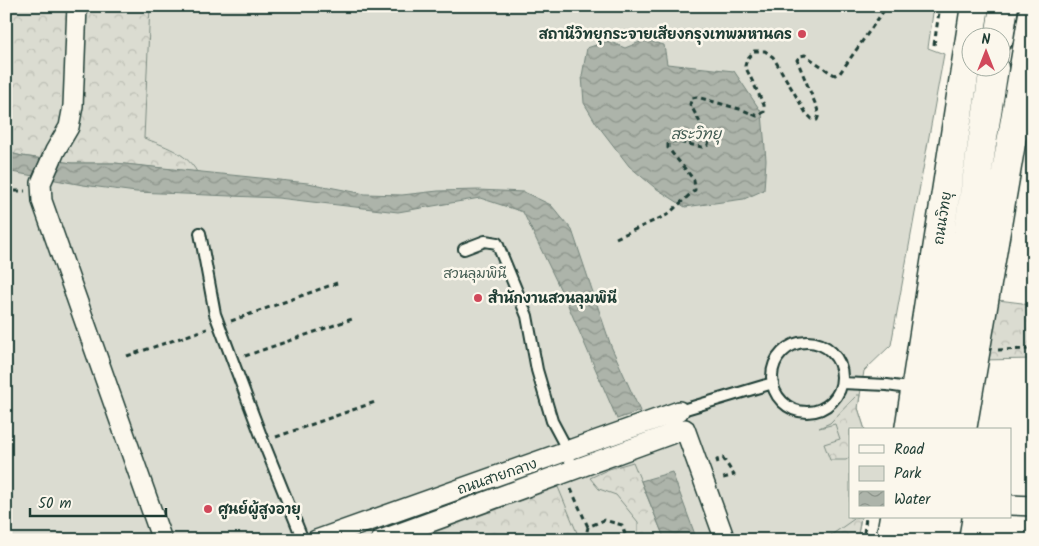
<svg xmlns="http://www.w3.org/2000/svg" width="1039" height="546" font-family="Kalam,'Playpen Sans Thai',sans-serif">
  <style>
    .green { fill: #dbdcd1; stroke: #7d8c82 }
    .forest { fill: url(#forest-crowns); stroke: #7d8c82 }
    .water { fill: url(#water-waves); stroke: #74847b }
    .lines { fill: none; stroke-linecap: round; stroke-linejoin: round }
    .lane-casing { stroke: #1f3d34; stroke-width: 14 }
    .street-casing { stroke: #1f3d34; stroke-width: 22 }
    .secondary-casing { stroke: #1f3d34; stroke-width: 31 }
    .path { stroke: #1f3d34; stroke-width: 3; stroke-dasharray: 5 4; stroke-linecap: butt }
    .lane { stroke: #fbf7ec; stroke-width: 10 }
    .street { stroke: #fbf7ec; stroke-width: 19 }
    .secondary { stroke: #fbf7ec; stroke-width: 28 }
    .path-bridge { stroke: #1f3d34; stroke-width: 3; stroke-dasharray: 5 4; stroke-linecap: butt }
    .poi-dot { fill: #d1495b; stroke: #fbf7ec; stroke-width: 2 }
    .labels { text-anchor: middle; stroke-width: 5; stroke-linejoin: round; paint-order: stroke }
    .poi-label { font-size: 14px; font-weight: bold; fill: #1f3d34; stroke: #fbf7ec; text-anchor: start }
    .street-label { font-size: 14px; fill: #1f3d34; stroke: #fbf7ec }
    .park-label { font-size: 14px; fill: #455d53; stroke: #fbf7ec }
    .water-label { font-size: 15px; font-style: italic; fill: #425b52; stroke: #fbf7ec }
  </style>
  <defs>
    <pattern id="forest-crowns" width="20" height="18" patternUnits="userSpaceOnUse" patternTransform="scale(1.25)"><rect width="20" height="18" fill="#dbdcd1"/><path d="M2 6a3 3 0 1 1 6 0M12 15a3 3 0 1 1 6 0" fill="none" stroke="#bcbeb4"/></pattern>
    <pattern id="water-waves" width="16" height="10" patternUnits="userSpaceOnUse" patternTransform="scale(1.25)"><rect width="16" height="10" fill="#adb4aa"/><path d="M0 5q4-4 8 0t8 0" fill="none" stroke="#8c948b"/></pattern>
  </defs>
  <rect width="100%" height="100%" fill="#fbf7ec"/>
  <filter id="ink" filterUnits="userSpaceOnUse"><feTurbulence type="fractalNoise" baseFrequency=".02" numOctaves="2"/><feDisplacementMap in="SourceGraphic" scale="10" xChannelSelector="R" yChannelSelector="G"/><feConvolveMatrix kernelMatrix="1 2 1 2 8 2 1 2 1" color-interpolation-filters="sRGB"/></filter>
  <g filter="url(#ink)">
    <path class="green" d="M 6,6 L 934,6 L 928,48 L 944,54 L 891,345 L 864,371 L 858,408 L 865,430 L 850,430 L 850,517 L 861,517 L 857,540 L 6,540 Z"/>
    <path class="forest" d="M 6,6 L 150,6 L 144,138 C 164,146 186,152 197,172 L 115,163 L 72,163 L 22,156 L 6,152 Z
      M 998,300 L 1022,303 L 1033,308 L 1033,359 L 982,360 Z
      M 857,395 L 860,395 L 858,408 L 865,430 L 850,430 L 850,457 L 846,460 L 830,460 L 824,444 L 840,439 L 835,424 L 819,428 L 830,423 Z
      M 633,462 L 665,540 L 638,540 L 638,522 L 616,495 L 599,489 L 590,478 L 609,469 Z
      M 558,487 L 580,540 L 518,540 L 498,534 L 499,540 L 413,540 Z
      M 857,517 L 861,517 L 857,540 L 824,540 Z"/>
    <path class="water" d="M 645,40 L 664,45 L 667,64 L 734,71 L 762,113 L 766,160 L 764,190 L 744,199 L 685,207 L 654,187 L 629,166 L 596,123 L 584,103 L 582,76 L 587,48 L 608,41 L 625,48 Z
      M 6,152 L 22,156 L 72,163 L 115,163 L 308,183 L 365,194 L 402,195 L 438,191 L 478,190 L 524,192 L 551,205 L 572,230 L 611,346 L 640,411 L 617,419 L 567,303 L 523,212 L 480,198 L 398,212 L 278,198 L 136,192 L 83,185 L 6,171 Z
      M 672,472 L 697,540 L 665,540 L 641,481 Z"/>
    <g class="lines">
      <defs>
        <path id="lane" d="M 200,233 L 215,314 L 263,441 L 303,540
          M 464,249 L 485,241 L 497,243 L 527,316 L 537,370 L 552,421 L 568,451 L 572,470
          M772 377a35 35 0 1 1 70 0a35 35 0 1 1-70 0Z
          M 842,383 L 887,385 L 915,389
          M 679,411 L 773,383"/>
        <path id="street" d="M 77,6 L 73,106 L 69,127 L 55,151 L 41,183 L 42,201 L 162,540
          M 1010,505 L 1033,506
          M 316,540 L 679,411
          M 381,540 L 685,429 L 725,540"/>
        <path id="secondary" d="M 999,38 L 1004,6
          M 909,430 L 975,6
          M 937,430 L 994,68
          M 962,430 L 1033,14
          M 890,540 L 894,517
          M 918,540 L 922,517
          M 943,540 L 947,517"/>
      </defs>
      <use href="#lane" class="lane-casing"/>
      <use href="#street" class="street-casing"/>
      <use href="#secondary" class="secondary-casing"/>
      <path class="path" d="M 934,45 L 940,6
        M 6,191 L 25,191
        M 616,238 L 667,215 L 695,190 L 694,180 L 668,148 L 668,144 L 674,141 L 702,147 L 708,145 L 709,139 L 690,104 L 692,98 L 697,97 L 743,110 L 757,116 L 764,112 L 764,105 L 745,66 L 747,59 L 754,51 L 765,51 L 773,57 L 806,113 L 812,119 L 817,120 L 819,115 L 817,108 L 797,60 L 800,56 L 805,55 L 831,73 L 835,75 L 840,73 L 887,6
        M 231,321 L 337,283
        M 998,350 L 1033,349
        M 127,356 L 207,329
        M 245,356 L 355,318
        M 276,437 L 375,402
        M 718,463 L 717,460 L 723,458 L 734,475 L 720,479
        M 571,489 L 588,527
        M 864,533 L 866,517
        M 585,540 L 588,527 L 604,520 L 622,525 L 627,540"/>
      <use href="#lane" class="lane"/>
      <use href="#street" class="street"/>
      <use href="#secondary" class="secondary"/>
      <path class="path-bridge" d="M 864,533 L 902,540"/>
    </g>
  </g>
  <g class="poi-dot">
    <circle cx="802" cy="34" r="5"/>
    <circle cx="478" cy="298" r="5"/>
    <circle cx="208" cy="509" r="5"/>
  </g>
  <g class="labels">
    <g class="poi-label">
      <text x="792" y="39" text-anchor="end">สถานีวิทยุกระจายเสียงกรุงเทพมหานคร</text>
      <text x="488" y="303">สำนักงานสวนลุมพินี</text>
      <text x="218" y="514">ศูนย์ผู้สูงอายุ</text>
    </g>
    <g class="street-label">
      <text transform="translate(942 218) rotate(-81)" y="5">ถนนวิทยุ</text>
      <text transform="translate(497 476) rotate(-19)" y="5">ถนนสายกลาง</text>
    </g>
    <g class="park-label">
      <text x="475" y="278">สวนลุมพินี</text>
    </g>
    <g class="water-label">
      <text x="696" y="139">สระวิทยุ</text>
    </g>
  </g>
  <rect width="1039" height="546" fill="none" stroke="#fbf7ec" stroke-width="25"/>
  <rect x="12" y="12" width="1014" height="521" fill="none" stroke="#1f3d34" stroke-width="2" filter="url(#ink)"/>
  <rect x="849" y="428" width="162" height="90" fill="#fbf7ec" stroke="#a3ada2"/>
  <rect x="859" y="445" width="25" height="8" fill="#fbf7ec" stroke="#a3ada2"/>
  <text x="894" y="454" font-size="15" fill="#1f3d34">Road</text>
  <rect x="859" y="466" width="25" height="15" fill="#dbdcd1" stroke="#a3ada2"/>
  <text x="894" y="478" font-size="15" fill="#1f3d34">Park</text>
  <rect x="859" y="491" width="25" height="15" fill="url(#water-waves)" stroke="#a3ada2"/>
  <text x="894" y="504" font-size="15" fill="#1f3d34">Water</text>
  <g transform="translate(986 52)"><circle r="24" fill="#fbf7ec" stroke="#a3ada2"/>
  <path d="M0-4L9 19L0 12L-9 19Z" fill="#d1495b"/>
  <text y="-8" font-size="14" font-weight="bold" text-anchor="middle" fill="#1f3d34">N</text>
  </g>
  <path d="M30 508v8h136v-8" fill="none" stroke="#1f3d34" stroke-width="2.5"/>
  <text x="38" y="508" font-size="15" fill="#1f3d34" stroke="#fbf7ec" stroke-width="4" paint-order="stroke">50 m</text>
</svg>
